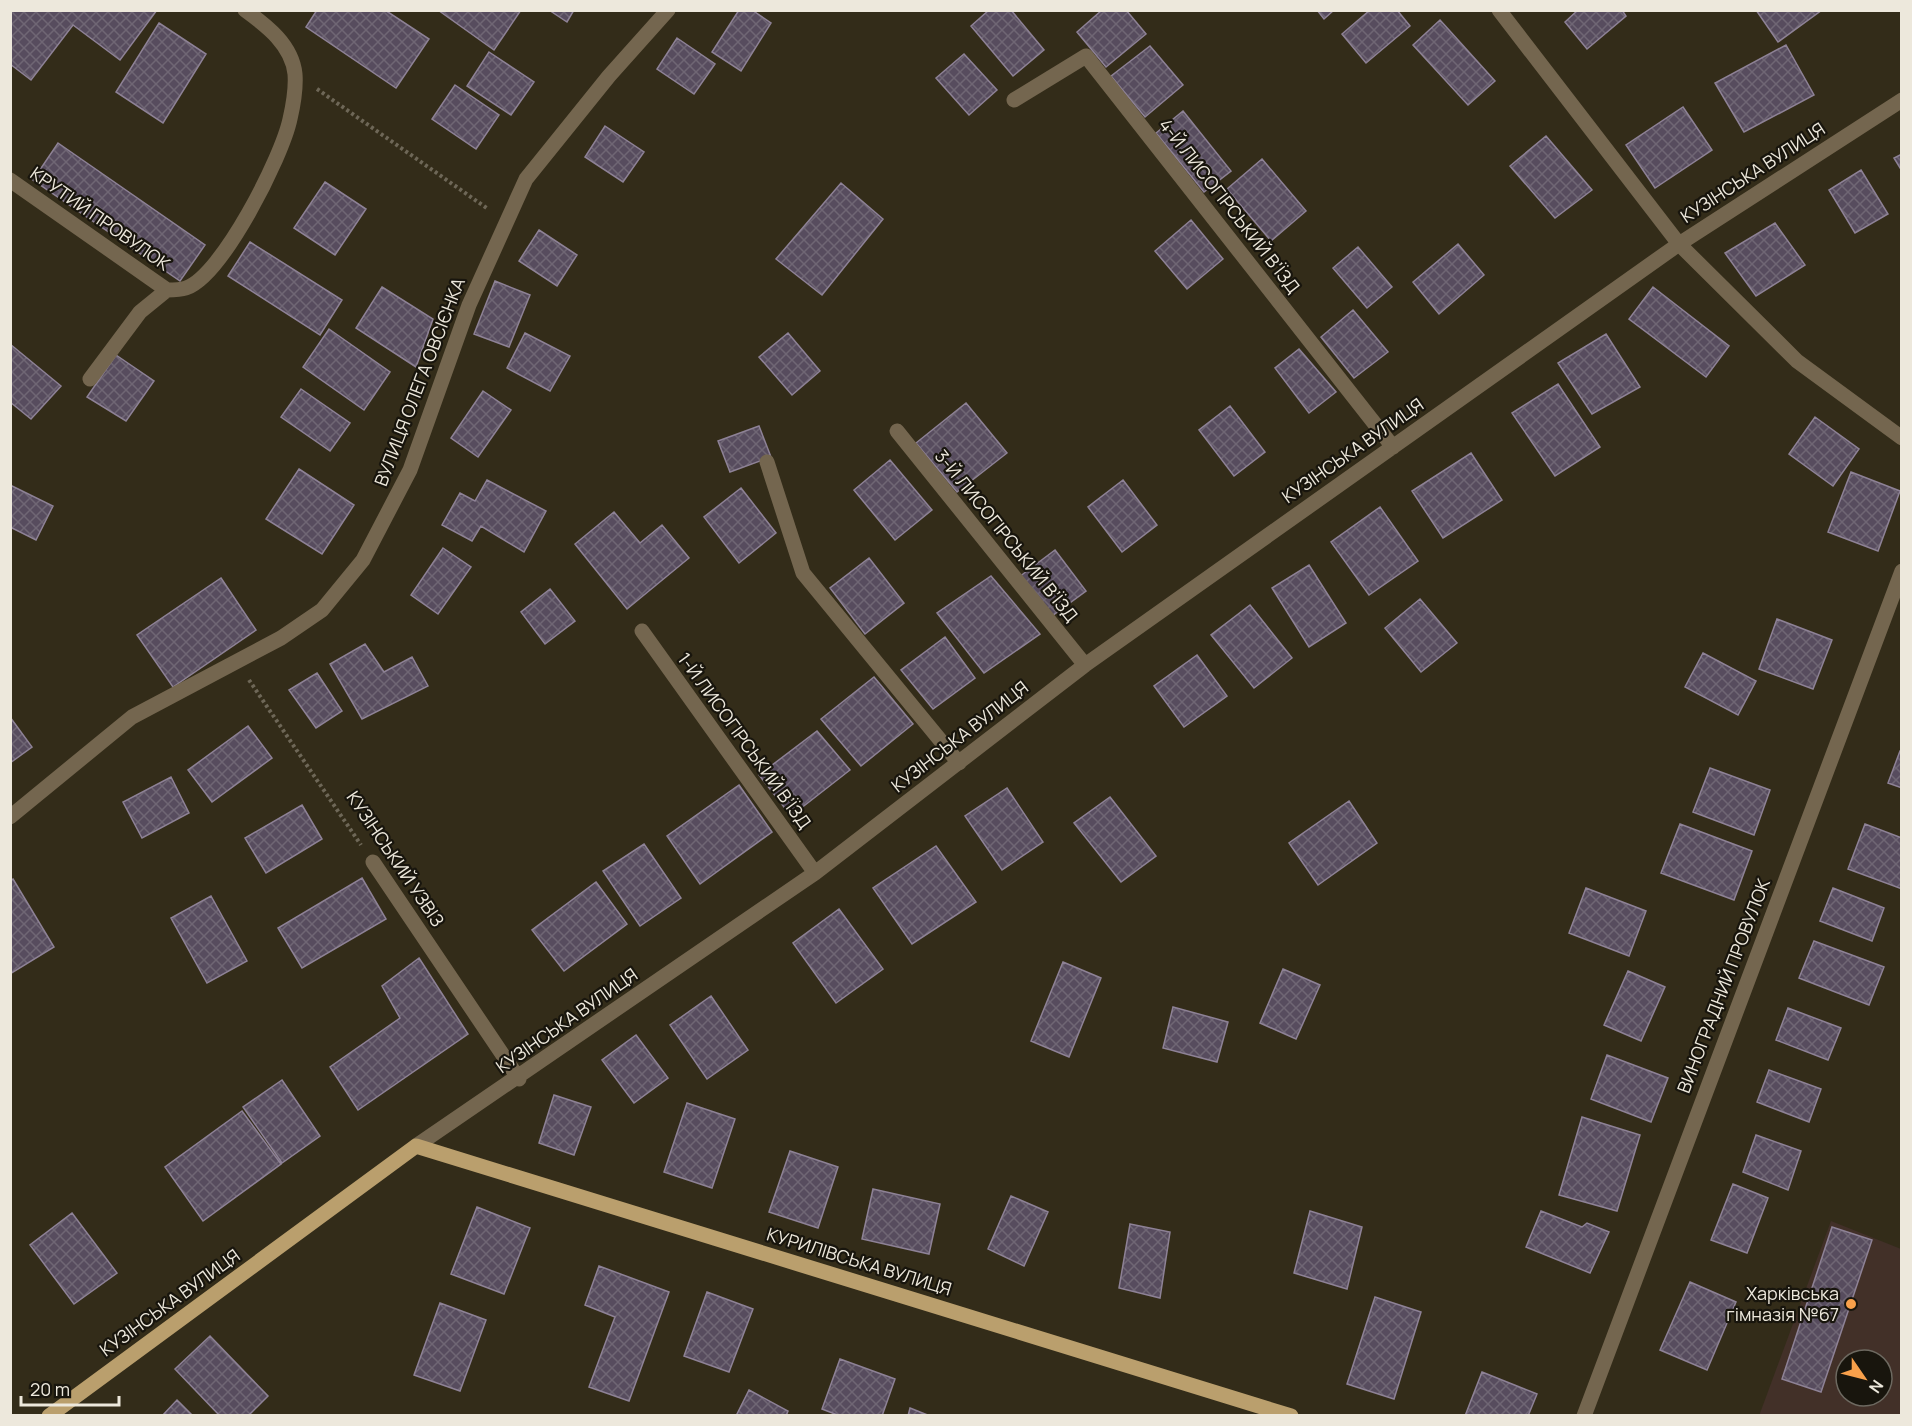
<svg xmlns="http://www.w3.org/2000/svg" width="1912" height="1426" font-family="Manrope,sans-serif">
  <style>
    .education { fill: #423028; fill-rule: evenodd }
    .building { fill: url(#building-cross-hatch); stroke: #8e8296; stroke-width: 1.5 }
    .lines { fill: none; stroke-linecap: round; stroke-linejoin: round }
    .path { stroke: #6e6757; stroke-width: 4; stroke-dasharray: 3 3; stroke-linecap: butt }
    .minor { stroke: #74664f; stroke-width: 15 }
    .major { stroke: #ba9f6d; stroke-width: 15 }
    .poi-dot { fill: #f8a04b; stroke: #18150d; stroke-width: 2 }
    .labels { text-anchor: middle; stroke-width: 4.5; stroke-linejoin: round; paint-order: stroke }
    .street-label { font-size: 18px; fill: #ede8dc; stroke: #18150d }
    .poi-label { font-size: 18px; fill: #ede8dc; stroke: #18150d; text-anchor: end }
  </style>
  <defs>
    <pattern id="building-cross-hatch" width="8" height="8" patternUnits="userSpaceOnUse" patternTransform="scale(1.5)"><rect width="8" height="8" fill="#574c5e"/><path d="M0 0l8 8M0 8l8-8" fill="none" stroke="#6f6674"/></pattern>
  </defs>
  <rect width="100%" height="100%" fill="#332c19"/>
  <path class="education" d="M 1831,1221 L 1901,1249 L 1901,1415 L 1759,1416 ZM 1846,1360 L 1882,1360 L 1882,1396 L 1846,1396 Z"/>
  <path class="building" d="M 10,10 L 157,10 L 120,60 L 73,25 L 31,80 L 10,64 Z
    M 317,10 L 385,10 L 429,39 L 396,88 L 306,27 Z
    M 438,10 L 521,10 L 494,50 Z
    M 549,10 L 574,10 L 567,22 Z
    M 739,10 L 752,10 L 771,23 L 741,71 L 712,52 Z
    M 989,10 L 1011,10 L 1044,50 L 1013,76 L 971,26 Z
    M 1102,10 L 1126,10 L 1146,34 L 1106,67 L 1077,32 Z
    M 1317,10 L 1334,10 L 1324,19 Z
    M 1370,10 L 1397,10 L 1410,26 L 1366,63 L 1342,34 Z
    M 1578,10 L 1622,10 L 1626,16 L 1587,49 L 1565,22 Z
    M 1756,10 L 1822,10 L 1778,42 Z
    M 1440,20 L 1495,81 L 1468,105 L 1413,45 Z
    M 159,23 L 206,54 L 163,123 L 116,92 Z
    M 677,38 L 715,64 L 694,94 L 657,69 Z
    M 1786,45 L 1814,95 L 1744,132 L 1715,83 Z
    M 1150,46 L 1183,85 L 1145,117 L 1111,76 Z
    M 489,52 L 534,82 L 511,115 L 467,86 Z
    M 964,54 L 997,90 L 969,115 L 936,78 Z
    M 455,85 L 499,115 L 476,149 L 432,119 Z
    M 1683,107 L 1712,150 L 1655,188 L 1626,145 Z
    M 1183,111 L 1231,171 L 1204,192 L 1156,133 Z
    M 605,126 L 644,152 L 623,182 L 585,157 Z
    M 1546,136 L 1592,190 L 1555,218 L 1510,166 Z
    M 58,143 L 205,245 L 180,281 L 33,180 Z
    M 1902,154 L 1902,171 L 1894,158 Z
    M 1262,159 L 1306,211 L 1271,241 L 1227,189 Z
    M 1861,170 L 1888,214 L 1855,233 L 1829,190 Z
    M 325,182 L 366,209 L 335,255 L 294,228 Z
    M 841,183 L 883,219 L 822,295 L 776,259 Z
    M 1191,220 L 1223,259 L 1187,289 L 1155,251 Z
    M 1775,223 L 1805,265 L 1756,296 L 1725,253 Z
    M 539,230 L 577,255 L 557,286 L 519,261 Z
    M 250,242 L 342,300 L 320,335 L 228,276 Z
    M 1458,244 L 1484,275 L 1439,314 L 1413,282 Z
    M 1358,247 L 1392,287 L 1367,308 L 1333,268 Z
    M 495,281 L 530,295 L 509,347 L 474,334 Z
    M 382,287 L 433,319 L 416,367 L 356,328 Z
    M 1653,287 L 1729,346 L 1706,377 L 1629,319 Z
    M 1353,310 L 1388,352 L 1354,378 L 1321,337 Z
    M 329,329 L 390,372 L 364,410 L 303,367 Z
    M 525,333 L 570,356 L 550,391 L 507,368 Z
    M 788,333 L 820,371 L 792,395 L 759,357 Z
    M 1606,334 L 1640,387 L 1592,414 L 1558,363 Z
    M 10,344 L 61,386 L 31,419 L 10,402 Z
    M 1299,349 L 1336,392 L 1309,413 L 1275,368 Z
    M 116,355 L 154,381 L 126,421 L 87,397 Z
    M 1558,384 L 1600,447 L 1555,476 L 1512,413 Z
    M 301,389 L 350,423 L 330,451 L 281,417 Z
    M 483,391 L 511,410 L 478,457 L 451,438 Z
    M 966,403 L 1007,453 L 957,492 L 916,443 Z
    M 1230,406 L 1265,452 L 1234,476 L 1199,430 Z
    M 1815,417 L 1859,449 L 1833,486 L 1789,454 Z
    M 759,426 L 771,457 L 730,472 L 718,441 Z
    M 1471,453 L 1502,500 L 1443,538 L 1412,491 Z
    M 890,460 L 932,510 L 895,540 L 854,490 Z
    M 299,469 L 354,505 L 322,554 L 266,519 Z
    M 1851,472 L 1900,491 L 1878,551 L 1828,532 Z
    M 487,480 L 546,511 L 524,552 L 481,526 L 472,541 L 442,525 L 460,493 L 475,501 Z
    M 1123,480 L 1157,525 L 1122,552 L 1088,507 Z
    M 10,485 L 53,506 L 36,540 L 10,527 Z
    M 741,488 L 776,533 L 739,563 L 704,517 Z
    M 1380,507 L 1418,561 L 1369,595 L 1331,542 Z
    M 614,512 L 640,543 L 662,525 L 689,558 L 627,609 L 575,544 Z
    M 443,548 L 471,567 L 438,614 L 411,595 Z
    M 1055,550 L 1086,591 L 1052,616 L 1019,577 Z
    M 869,558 L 904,603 L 865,634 L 830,588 Z
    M 1309,565 L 1346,623 L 1309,647 L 1272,588 Z
    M 991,576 L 1040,634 L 984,673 L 937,613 Z
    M 221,578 L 256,630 L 173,687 L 137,635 Z
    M 550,589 L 575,621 L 545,644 L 521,612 Z
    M 1420,599 L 1457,643 L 1421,672 L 1385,628 Z
    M 1250,605 L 1292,658 L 1254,688 L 1211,635 Z
    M 1777,619 L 1832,640 L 1813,689 L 1759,669 Z
    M 945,637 L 975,678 L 933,709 L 901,670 Z
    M 365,644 L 384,672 L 412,657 L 428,686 L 362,719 L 330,664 Z
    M 1703,653 L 1756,681 L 1738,715 L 1685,687 Z
    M 1197,655 L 1227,696 L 1184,727 L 1154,686 Z
    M 317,673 L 342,711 L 316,728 L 289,690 Z
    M 874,677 L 913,724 L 861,766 L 821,719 Z
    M 10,717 L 32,747 L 10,763 Z
    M 248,726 L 272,758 L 212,802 L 188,770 Z
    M 817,731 L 850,770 L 791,816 L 759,775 Z
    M 1900,751 L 1902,751 L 1902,788 L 1888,783 Z
    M 1710,768 L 1770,790 L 1754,835 L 1693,812 Z
    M 171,777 L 189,813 L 142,838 L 123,802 Z
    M 739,785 L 772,832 L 700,884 L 667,836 Z
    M 1007,788 L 1043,842 L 1002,870 L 965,816 Z
    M 1110,797 L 1156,856 L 1121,882 L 1074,823 Z
    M 1349,801 L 1377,843 L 1318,885 L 1289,843 Z
    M 302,805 L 322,839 L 266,873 L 245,838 Z
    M 1680,824 L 1752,851 L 1734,900 L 1661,873 Z
    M 1865,824 L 1902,838 L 1902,889 L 1848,869 Z
    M 644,844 L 681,898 L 640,926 L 603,871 Z
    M 936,846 L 976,902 L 912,944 L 873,888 Z
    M 362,878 L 386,919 L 302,968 L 278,928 Z
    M 13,879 L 54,947 L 10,974 L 10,881 Z
    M 596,882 L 627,924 L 564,971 L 532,930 Z
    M 1586,888 L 1646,911 L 1629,956 L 1569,933 Z
    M 1833,888 L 1884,908 L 1872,941 L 1820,921 Z
    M 211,896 L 247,961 L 207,983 L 171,918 Z
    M 839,909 L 883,969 L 836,1003 L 793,943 Z
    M 1814,941 L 1884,967 L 1869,1005 L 1799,978 Z
    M 419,958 L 468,1034 L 358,1110 L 330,1067 L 400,1018 L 382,986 Z
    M 1063,962 L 1101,978 L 1069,1057 L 1031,1041 Z
    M 1283,969 L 1320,985 L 1296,1039 L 1260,1023 Z
    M 1628,971 L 1665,987 L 1641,1041 L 1604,1025 Z
    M 711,996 L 748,1050 L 707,1079 L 670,1025 Z
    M 1173,1007 L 1228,1022 L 1217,1062 L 1163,1048 Z
    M 1788,1008 L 1841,1028 L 1828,1060 L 1776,1040 Z
    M 636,1035 L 668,1078 L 634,1103 L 602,1060 Z
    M 1607,1055 L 1668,1078 L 1651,1122 L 1591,1099 Z
    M 1769,1070 L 1821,1089 L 1809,1122 L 1757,1102 Z
    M 282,1080 L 320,1136 L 282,1163 L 243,1107 Z
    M 554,1095 L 591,1107 L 574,1155 L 539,1143 Z
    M 687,1103 L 735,1119 L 712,1188 L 664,1172 Z
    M 242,1111 L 281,1164 L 203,1221 L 165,1167 Z
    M 1582,1117 L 1640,1135 L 1617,1211 L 1559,1195 Z
    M 1756,1135 L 1801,1151 L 1788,1190 L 1743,1172 Z
    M 790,1151 L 838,1167 L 818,1228 L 769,1212 Z
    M 1733,1184 L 1768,1198 L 1747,1253 L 1711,1240 Z
    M 873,1189 L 940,1204 L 929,1254 L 862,1239 Z
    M 1011,1196 L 1048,1212 L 1024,1266 L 988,1249 Z
    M 477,1207 L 530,1228 L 504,1294 L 451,1274 Z
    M 1310,1211 L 1362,1227 L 1347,1289 L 1294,1273 Z
    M 1541,1211 L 1582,1227 L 1587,1223 L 1609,1232 L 1590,1273 L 1526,1247 Z
    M 72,1213 L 117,1273 L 74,1304 L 30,1245 Z
    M 1130,1224 L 1170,1232 L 1160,1298 L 1119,1288 Z
    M 1832,1227 L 1872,1240 L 1821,1392 L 1782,1379 Z
    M 599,1266 L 669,1292 L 629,1401 L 589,1387 L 615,1317 L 585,1305 Z
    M 1690,1282 L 1736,1302 L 1707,1370 L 1660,1350 Z
    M 707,1292 L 753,1309 L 729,1372 L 684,1356 Z
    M 1375,1297 L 1421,1312 L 1394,1399 L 1347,1384 Z
    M 440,1303 L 486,1320 L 460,1391 L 414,1375 Z
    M 210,1336 L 268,1396 L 248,1416 L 220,1416 L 175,1369 Z
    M 840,1359 L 895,1379 L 882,1416 L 840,1416 L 822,1409 Z
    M 1482,1372 L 1537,1394 L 1528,1416 L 1465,1416 Z
    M 749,1390 L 788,1411 L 786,1416 L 736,1416 Z
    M 177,1400 L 193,1416 L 162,1416 Z
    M 910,1408 L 930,1416 L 908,1416 Z"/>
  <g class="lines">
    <path class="path" d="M 317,89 L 488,209
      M 249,680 L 361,845"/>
    <path class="minor" d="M 1499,10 L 1679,244 L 1797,361 L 1902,438
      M 1014,100 L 1086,56 L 1393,447
      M 10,180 L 167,290 C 173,290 180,290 186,288 C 222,276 282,157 290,119 C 293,106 296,87 295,74 C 292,45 267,26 245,10
      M 90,379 L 140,312 L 167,290
      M 897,431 L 1085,665
      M 767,462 L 803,573 L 959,763
      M 642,631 L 815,873
      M 10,817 L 132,717 L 281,638 L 322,610 L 363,560 L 410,470 L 469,305 L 526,179 L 609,76 L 668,10
      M 373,862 L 519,1079
      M 416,1146 L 815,873 L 1085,665 L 1679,244 L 1902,100
      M 1584,1416 L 1902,571"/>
    <path class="major" d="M 49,1416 L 416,1146 L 1291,1416"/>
  </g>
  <circle class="poi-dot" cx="1851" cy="1304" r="6"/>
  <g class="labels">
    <g class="street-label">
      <text transform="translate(1753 173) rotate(-33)" y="6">КУЗІНСЬКА ВУЛИЦЯ</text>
      <text transform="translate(1229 206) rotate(52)" y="6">4-Й ЛИСОГІРСЬКИЙ В’ЇЗД</text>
      <text transform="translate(100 219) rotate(35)" y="6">КРУТИЙ ПРОВУЛОК</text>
      <text transform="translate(420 382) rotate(-69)" y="6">ВУЛИЦЯ ОЛЕГА ОВСІЄНКА</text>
      <text transform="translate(1353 451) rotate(-35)" y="6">КУЗІНСЬКА ВУЛИЦЯ</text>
      <text transform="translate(1006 536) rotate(51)" y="6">3-Й ЛИСОГІРСЬКИЙ В’ЇЗД</text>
      <text transform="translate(960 737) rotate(-38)" y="6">КУЗІНСЬКА ВУЛИЦЯ</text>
      <text transform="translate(744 741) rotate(54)" y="6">1-Й ЛИСОГІРСЬКИЙ В’ЇЗД</text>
      <text transform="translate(395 859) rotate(56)" y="6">КУЗІНСЬКИЙ УЗВІЗ</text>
      <text transform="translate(1724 986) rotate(-69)" y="6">ВИНОГРАДНИЙ ПРОВУЛОК</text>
      <text transform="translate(567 1021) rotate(-35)" y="6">КУЗІНСЬКА ВУЛИЦЯ</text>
      <text transform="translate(859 1262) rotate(17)" y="6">КУРИЛІВСЬКА ВУЛИЦЯ</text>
      <text transform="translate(170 1303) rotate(-36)" y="6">КУЗІНСЬКА ВУЛИЦЯ</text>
    </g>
    <g class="poi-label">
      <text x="1839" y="1300">Харківська<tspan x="1839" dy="21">гімназія №67</tspan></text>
    </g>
  </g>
  <rect width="1912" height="1426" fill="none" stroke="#ede8dc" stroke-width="24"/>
  <g transform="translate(1864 1378) rotate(125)"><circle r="28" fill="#18150d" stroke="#6d6960" stroke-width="1.5"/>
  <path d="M0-4.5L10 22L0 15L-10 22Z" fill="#f8a04b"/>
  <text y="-9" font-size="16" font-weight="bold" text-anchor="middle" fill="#ede8dc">N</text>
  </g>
  <path d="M21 1396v9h98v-9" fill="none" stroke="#ede8dc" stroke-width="3"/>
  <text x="30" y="1396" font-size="18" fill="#ede8dc" stroke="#18150d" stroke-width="4.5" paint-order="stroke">20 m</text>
</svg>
